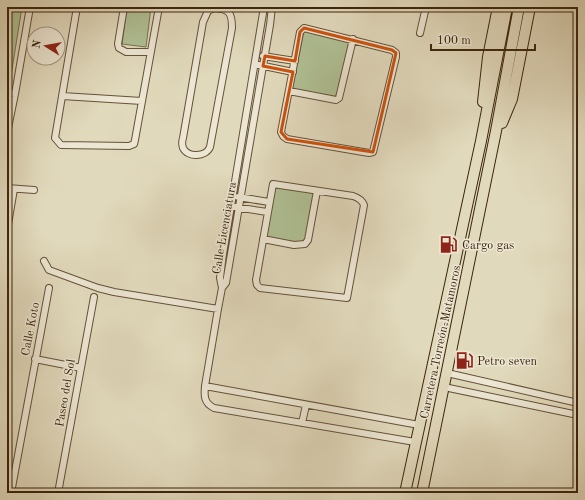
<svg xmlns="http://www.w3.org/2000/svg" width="585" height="500" font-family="'Old Standard TT',serif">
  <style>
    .green { fill: #afc094; stroke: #767250 }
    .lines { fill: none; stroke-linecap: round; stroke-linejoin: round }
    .minor-casing { stroke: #655239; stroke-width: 8 }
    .trunk-casing { stroke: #3c250d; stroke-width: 12 }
    .minor { stroke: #ece6d3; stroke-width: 6 }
    .trunk { stroke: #e1d9bc; stroke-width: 10 }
    .marked { fill: none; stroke: #ce510c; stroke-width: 3; stroke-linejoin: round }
    .labels { text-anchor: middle; stroke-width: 3; stroke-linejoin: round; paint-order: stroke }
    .street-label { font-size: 12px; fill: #3c250d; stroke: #ece6d3 }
    .poi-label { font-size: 12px; fill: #3c250d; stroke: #ece6d3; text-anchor: start }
  </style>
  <rect width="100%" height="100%" fill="#e1d9bc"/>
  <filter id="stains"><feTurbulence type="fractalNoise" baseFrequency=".005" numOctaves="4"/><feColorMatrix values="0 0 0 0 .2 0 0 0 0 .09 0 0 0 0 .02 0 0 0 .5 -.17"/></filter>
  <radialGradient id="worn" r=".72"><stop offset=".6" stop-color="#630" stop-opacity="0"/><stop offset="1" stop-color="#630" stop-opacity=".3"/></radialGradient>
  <path class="green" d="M 7,7 L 22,7 L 9,88 L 7,87 Z
    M 127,7 L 151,7 L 146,47 L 122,44 Z
    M 304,31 L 350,42 L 337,97 L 292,89 Z
    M 273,185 L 316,192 L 305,243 L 264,239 Z"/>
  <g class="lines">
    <defs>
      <path id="minor" d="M 77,7 L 55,138 L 61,145 L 129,146 L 134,144 L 135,140 L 159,7
        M 124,7 L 118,44 L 119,48 L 126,52 L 150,52
        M 272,7 L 270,25 L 226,283 L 222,288 L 218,309 L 205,386 C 204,396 204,403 214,408 L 415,442
        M 214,8 C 229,9 232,12 232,28 L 210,147 C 206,157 188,158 183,148 C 182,145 182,141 183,138 L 203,22 L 208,11 Z
        M 304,28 L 392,50 L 396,53 L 396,57 L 373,152 L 369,153 L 287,139 L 283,136 L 281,132 L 300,32 Z
        M 420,33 L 426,7
        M 263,56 L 295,61
        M 259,65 L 293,72
        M 289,91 L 336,100 L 339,98 L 353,39
        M 7,93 L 15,94
        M 62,96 L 142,101
        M 7,133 L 15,94 L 30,7
        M 273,184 L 353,196 C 359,198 362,200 364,205 L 347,298 L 260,288 L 257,285 L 256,280 Z
        M 7,188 L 34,190
        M 238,197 L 269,202
        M 235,207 L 267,212
        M 7,230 L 14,189
        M 263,239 L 294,245 L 305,244 L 308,240 L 317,191
        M 44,261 L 49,270 L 98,288 L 114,292 L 218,309
        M 222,288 L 220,278 L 223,254 L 264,7
        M 35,359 L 81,368
        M 447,373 L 578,403
        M 205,386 L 419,425
        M 444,387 L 578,415
        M 302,423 L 306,405
        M 11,493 L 49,288
        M 58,493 L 94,297"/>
      <path id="trunk" d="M 483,102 L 488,57 L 498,7
        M 502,123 L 512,99 L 530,7
        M 405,493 L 481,141 L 507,7
        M 422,493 L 496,131 L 519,7"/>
    </defs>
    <use href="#minor" class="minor-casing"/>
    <use href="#trunk" class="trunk-casing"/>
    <use href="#minor" class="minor"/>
    <use href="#trunk" class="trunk"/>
  </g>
  <path class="marked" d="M 304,28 L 392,50 L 396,53 L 373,152 L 287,139 L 281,132 L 293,72 L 263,66 L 265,56 L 295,61 L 300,32 Z"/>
  <defs>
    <symbol id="fuel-bare" viewBox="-9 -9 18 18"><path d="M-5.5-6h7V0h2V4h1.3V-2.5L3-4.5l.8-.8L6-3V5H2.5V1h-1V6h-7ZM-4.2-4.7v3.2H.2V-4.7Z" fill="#8f2418" stroke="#ece6d3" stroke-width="2.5" paint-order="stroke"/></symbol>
  </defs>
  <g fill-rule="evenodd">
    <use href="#fuel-bare" x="436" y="232" width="25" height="25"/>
    <use href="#fuel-bare" x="452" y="348" width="25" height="25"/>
  </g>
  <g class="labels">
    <g class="street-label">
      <text transform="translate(224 228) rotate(-80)" y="4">Calle Licenciatura</text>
      <text transform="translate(30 329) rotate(-79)" y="4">Calle Koto</text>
      <text transform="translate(440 342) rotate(-78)" y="4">Carretera Torreón-Matamoros</text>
      <text transform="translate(65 393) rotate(-80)" y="4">Paseo del Sol</text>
    </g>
    <g class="poi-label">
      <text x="462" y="249">Cargo gas</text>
      <text x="477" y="365">Petro seven</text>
    </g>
  </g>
  <rect width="585" height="500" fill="none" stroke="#e1d9bc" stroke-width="24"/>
  <rect x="8" y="8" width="569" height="484" fill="none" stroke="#3c250d" stroke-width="2"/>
  <rect x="12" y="12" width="561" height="476" fill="none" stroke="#3c250d"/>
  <g transform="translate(46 46) rotate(281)"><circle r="19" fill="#ece6d3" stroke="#a69984"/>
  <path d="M0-3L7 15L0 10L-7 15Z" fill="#8f2418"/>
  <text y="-6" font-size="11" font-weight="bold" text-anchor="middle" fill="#3c250d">N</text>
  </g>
  <path d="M431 44v6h104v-6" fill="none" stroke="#3c250d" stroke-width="2"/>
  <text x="437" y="44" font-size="12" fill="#3c250d" stroke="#ece6d3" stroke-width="3" paint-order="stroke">100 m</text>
  <rect width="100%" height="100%" filter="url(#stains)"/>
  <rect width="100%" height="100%" fill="url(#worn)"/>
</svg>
